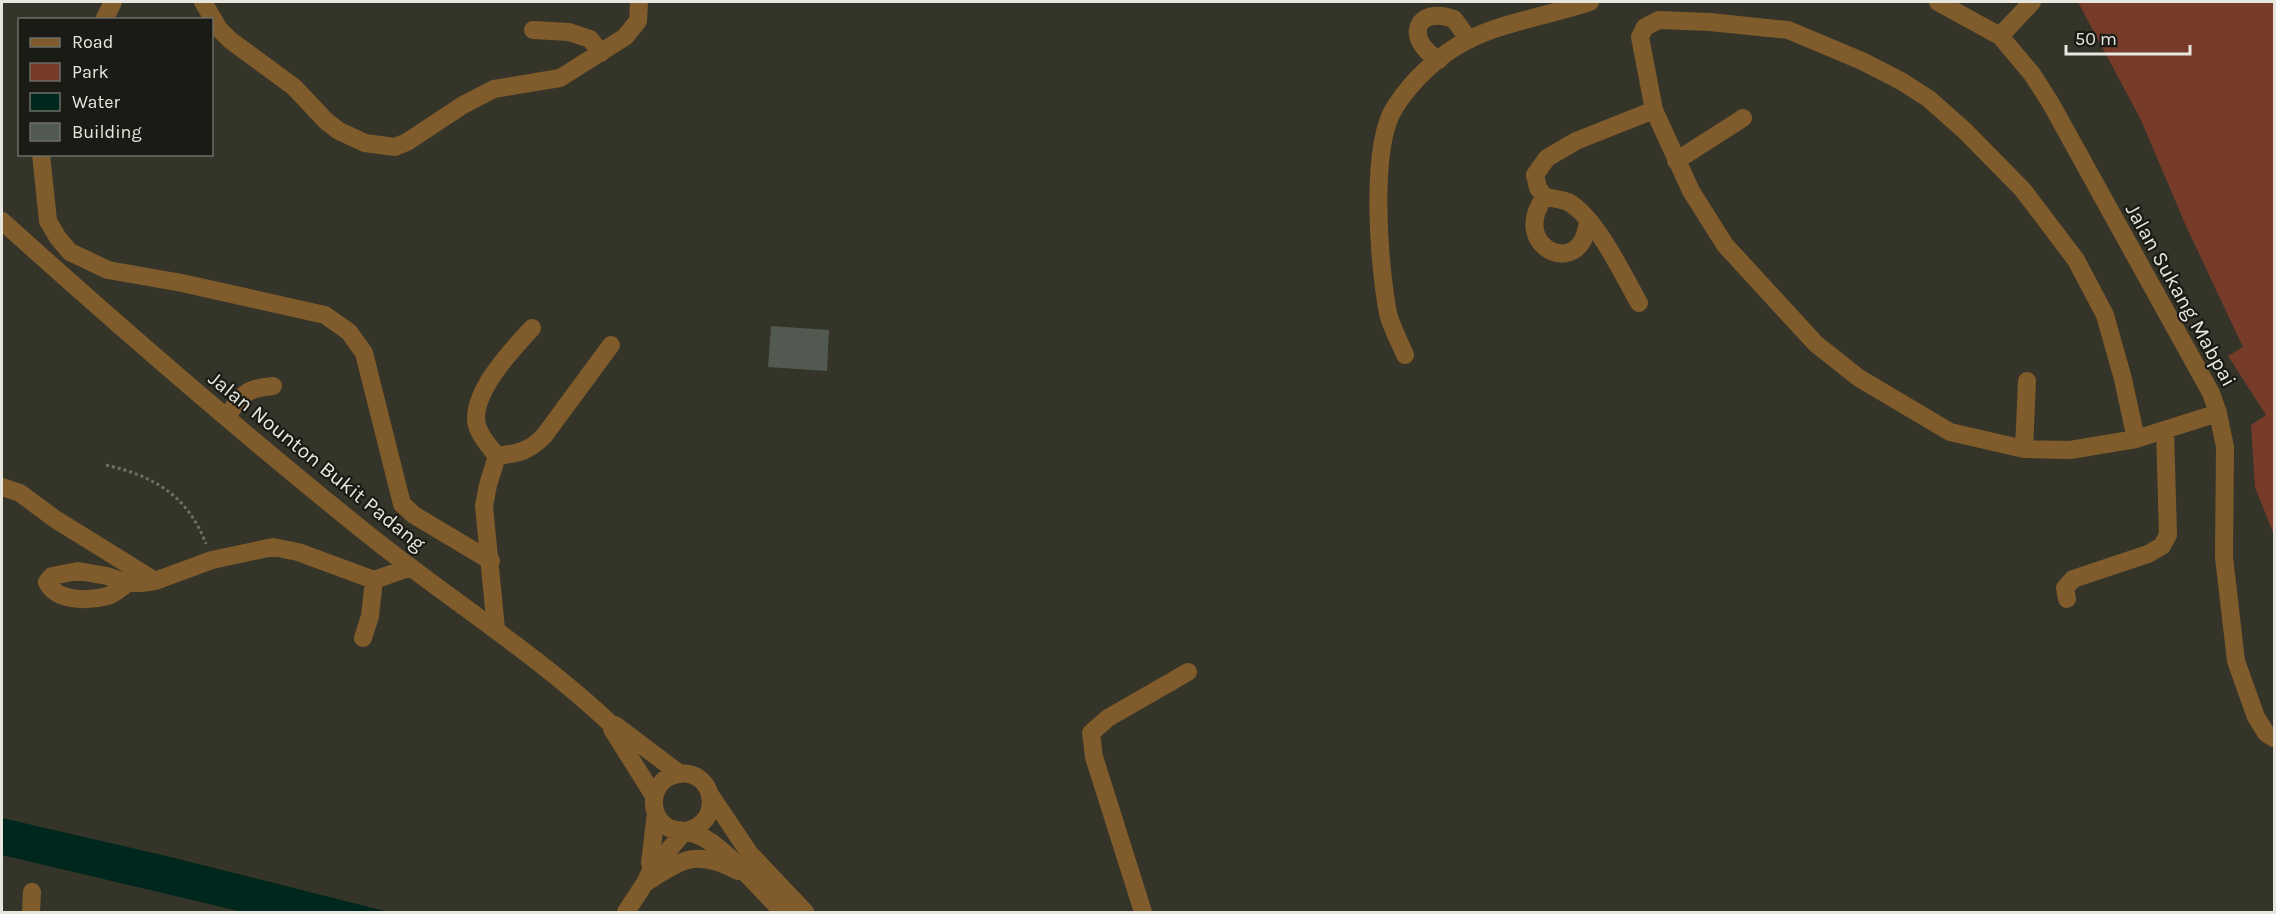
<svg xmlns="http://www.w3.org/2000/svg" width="2276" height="914" font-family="Karla,sans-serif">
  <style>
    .green { fill: #773b2a }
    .water { fill: #00271d }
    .building { fill: #525950 }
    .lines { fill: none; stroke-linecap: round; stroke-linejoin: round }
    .path { stroke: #6f6f66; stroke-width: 3; stroke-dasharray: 3 3; stroke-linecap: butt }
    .minor { stroke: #805b2c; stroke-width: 18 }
    .labels { text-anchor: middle; stroke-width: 4.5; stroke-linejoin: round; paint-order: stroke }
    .street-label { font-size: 21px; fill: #e7e7e0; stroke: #1b1b16 }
  </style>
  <rect width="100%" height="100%" fill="#343429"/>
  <path class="green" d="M 2078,2 L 2274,2 L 2274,535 L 2255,487 L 2251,425 L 2266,415 L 2228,356 L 2243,347 L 2186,226 L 2141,120 Z"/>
  <path class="water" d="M 2,818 L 162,855 L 389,912 L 243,912 L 2,855 Z"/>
  <path class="building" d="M 771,326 L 829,330 L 827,371 L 768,367 Z"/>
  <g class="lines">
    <path class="path" d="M 106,465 C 154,476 188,496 206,544"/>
    <path class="minor" d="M 203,2 L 219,29 L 230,40 L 294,87 L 326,121 L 339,131 L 365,143 L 395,147 L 407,142 L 463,105 L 494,89 L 560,78 L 625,37 L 638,21 L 639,2
      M 1938,2 L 2000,36 L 2032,74 L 2050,102 L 2211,393 L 2218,413 L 2225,447 L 2224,557 L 2236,661 L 2256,717 L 2266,733 L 2274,738
      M 104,20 L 113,2
      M 533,30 L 569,32 L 590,39 L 601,53
      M 2000,36 L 2032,2
      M 1439,60 C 1403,39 1416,5 1454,19 L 1469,40
      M 41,154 L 48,221 L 58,238 L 70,252 L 108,270 L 182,283 L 325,315 L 349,332 L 364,353 L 402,504 L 414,515 L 491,561
      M 1676,161 L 1743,118
      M 1545,197 C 1512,240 1565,273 1583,240 C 1585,235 1587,228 1588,222
      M 2,221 C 122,329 244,435 370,536 C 450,600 537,654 612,725 L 615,725 L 680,774
      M 1639,303 C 1623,275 1596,217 1568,202 C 1561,199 1552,198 1545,197 L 1538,188 L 1535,175 L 1547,158 L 1576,141 L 1654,110
      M 1405,355 C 1400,342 1391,327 1388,313 C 1379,266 1369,147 1395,107 C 1412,80 1440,54 1468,40 C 1504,22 1551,15 1590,2
      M 226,417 C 244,394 243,389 273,386
      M 2136,439 L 2123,379 L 2105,315 L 2076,260 L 2023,190 L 1965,131 L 1929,99 L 1901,81 L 1862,61 L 1788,30 L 1710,22 L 1659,20 L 1645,27 L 1640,37 L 1654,110 L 1691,191 L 1725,245 L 1816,344 L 1859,378 L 1950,432 L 2024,449 L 2070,450 L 2136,439 L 2218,413
      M 2024,449 L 2027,381
      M 497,456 C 489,446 477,433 476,420 C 475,388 512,350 532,328
      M 2,487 L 20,493 L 55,519 L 155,581
      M 128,583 C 122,587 114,594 108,596 C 89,601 56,602 47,582 L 52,576 L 78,571 L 107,576 L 128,583 L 142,583 L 155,581 L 212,560 L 273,547 L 298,552 L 374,580 L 411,567
      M 2067,599 L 2065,588 L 2073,579 L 2148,554 L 2162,546 L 2168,535 L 2165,430
      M 496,629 L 484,506 L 488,485 L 497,456 C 519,453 528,452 544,436 L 611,345
      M 363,638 L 370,616 L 374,580
      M 612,725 L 612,729 L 654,796
      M 711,796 L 750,854 L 805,912
      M 685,831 C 725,824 715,768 678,774 C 652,778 645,812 667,827 C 673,830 678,830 684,831 C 697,833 711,841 721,850 C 743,868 763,892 783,912
      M 652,868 L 650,863 L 656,813
      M 645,883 C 682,860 695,848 738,871
      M 31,912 L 32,892
      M 626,912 L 645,883 L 652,868 L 655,866 L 685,831
      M 1143,912 L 1094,757 L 1091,733 L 1108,718 L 1188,672"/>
  </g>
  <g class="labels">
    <g class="street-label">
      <text transform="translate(2181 295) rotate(61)" y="7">Jalan Sukang Mabpai</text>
      <text transform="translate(317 461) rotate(39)" y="7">Jalan Nounton Bukit Padang</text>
    </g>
  </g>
  <rect width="2276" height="914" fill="none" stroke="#e7e7e0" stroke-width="6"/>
  <rect x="18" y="18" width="195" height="138" fill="#1b1b16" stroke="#6d6d67" stroke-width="1.5"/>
  <rect x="30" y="38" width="30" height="9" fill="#805b2c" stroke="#6d6d67" stroke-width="1.5"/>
  <text x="72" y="48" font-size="18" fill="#e7e7e0">Road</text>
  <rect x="30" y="63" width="30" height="18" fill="#773b2a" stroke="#6d6d67" stroke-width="1.5"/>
  <text x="72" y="78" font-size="18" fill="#e7e7e0">Park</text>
  <rect x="30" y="93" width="30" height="18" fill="#00271d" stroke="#6d6d67" stroke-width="1.5"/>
  <text x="72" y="108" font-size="18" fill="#e7e7e0">Water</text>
  <rect x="30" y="123" width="30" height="18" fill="#525950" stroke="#6d6d67" stroke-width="1.5"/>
  <text x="72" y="138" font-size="18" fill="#e7e7e0">Building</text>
  <path d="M2066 45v9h124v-9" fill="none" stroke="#e7e7e0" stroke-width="3"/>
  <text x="2075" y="45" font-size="18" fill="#e7e7e0" stroke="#1b1b16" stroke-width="4.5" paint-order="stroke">50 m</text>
</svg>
